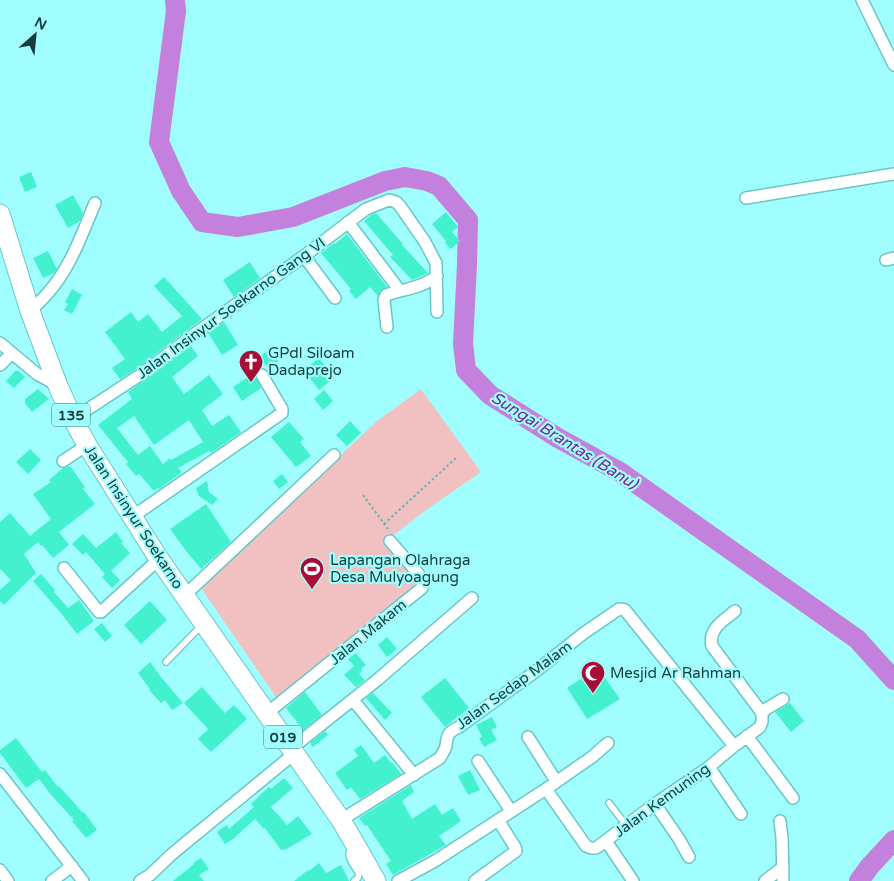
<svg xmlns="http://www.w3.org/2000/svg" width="894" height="881" font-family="'Varela Round',sans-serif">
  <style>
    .green { fill: #f1c1c2 }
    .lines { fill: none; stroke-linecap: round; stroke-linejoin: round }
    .river { stroke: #c381dd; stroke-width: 20 }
    .building { fill: #43f1cf; fill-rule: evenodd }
    .lane-casing { stroke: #68c6c6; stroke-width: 8 }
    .street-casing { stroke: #68c6c6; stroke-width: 14 }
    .primary-casing { stroke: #68c6c6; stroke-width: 21 }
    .path { stroke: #6ab2b3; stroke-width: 2; stroke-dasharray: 2.5 2.5; stroke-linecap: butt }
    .lane { stroke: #fff; stroke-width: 5.5 }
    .street { stroke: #fff; stroke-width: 11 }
    .primary { stroke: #fff; stroke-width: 19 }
    .labels { text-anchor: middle; stroke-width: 4.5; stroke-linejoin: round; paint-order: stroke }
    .shield { fill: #a1feff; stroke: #3e7677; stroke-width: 1 }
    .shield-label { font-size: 14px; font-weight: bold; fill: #143c3d }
    .street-label { font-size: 15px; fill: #143c3d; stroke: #a1feff }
    .poi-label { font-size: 15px; fill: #143c3d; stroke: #a1feff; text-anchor: start }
    .water-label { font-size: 16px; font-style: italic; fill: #772692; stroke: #a1feff }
  </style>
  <rect width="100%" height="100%" fill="#a1feff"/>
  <path class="green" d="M 421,389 L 481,472 L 429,508 L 391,537 L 387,533 L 386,540 L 420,582 L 420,586 L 278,700 L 201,588 L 377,421 Z"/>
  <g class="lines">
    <path class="river" d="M 175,0 L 176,11 L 159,142 L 181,191 L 202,222 L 238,227 L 293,217 L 385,181 L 405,177 L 427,181 L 439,186 L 468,220 L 467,265 L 463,344 L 466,370 L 490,395 L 558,438 L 620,472 L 857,639 L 894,680
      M 859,881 L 870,866 L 894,840"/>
  </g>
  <path class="building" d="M 31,172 L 37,187 L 25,192 L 19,177 Z
    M 73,195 L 83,213 L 80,221 L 68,228 L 55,205 Z
    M 446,212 L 458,227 L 452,232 L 460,241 L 451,249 L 445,243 L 446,241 L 432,224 Z
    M 376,213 L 403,244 L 402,245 L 428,273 L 412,280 L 390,257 L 393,255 L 364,221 L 371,215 Z
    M 347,234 L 387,287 L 381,290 L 378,296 L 370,287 L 356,299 L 349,291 L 351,289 L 321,253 L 334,243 L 335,244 Z
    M 48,251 L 57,269 L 54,273 L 43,278 L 33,258 Z
    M 250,262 L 260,278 L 234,297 L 223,280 Z
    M 164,277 L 202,319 L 136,369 L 120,379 L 112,368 L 125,359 L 105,332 L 131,312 L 138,322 L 148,314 L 162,332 L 182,316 L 154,286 Z
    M 72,289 L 82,295 L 72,314 L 64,310 L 68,304 L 65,302 Z
    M 224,322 L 238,345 L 222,355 L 208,333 Z
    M 191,346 L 198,356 L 172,377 L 184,394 L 209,375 L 223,394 L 202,410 L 212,426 L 229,415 L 241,432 L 211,453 L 209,451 L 178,468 L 182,472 L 159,489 L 158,488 L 154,491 L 139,474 L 136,476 L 126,464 L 128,462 L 98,425 L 132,399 L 128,392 L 144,381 ZM 134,416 L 154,445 L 189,420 L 203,442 L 171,460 L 170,458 L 163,464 L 150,446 L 138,455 L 117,428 Z
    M 271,349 L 278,361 L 268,368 L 260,356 Z
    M 319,358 L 334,378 L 319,390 L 304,370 Z
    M 15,371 L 19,371 L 25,377 L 14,388 L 6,381 Z
    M 254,373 L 261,388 L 242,401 L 233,387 Z
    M 38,389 L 49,399 L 32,412 L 25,403 L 25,399 Z
    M 324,390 L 333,401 L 323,410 L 314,399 Z
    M 350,421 L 361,433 L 347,446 L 336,435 Z
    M 289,422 L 304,439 L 300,442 L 311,456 L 296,467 L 271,437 Z
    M 30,449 L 41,460 L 28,474 L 16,462 Z
    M 70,466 L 85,487 L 83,489 L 95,504 L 59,532 L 69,545 L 53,558 L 42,545 L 41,546 L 38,542 L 24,554 L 36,573 L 4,605 L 0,601 L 0,590 L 11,580 L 0,569 L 0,522 L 10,513 L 30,536 L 51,519 L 33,494 L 51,482 L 49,480 L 63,468 Z
    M 282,474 L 288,482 L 279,489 L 273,481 Z
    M 207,481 L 209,492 L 218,499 L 212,505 L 199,496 L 196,488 Z
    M 206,504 L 231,542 L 201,569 L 187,552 L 170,529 Z
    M 116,532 L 123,542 L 121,543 L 130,553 L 111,571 L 120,580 L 112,588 L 102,577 L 105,574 L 86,552 L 83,555 L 72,544 L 83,534 L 96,548 Z
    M 41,574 L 55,590 L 54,592 L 68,608 L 79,600 L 94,621 L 77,634 L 60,612 L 33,581 Z
    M 150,601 L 167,620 L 141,644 L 124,625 Z
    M 102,623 L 112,636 L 105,642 L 94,629 Z
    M 387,637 L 397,649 L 387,657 L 378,645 Z
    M 356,653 L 366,665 L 361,669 L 362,671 L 359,674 L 365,680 L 356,687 L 344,675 L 354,666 L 348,659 Z
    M 150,662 L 161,677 L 183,703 L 172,710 L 165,700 L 161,703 L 149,690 L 150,689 L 138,673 Z
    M 598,668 L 620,699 L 587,719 L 567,688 Z
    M 445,678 L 469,708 L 445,727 L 421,697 Z
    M 202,687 L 225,713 L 234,705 L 247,719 L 211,752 L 198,739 L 208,729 L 184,703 Z
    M 305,692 L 322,715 L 303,730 L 286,708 Z
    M 373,693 L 392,713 L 385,720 L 366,698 Z
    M 790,703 L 804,721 L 791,732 L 775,712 L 787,705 Z
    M 492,717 L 497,727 L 491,730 L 497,740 L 484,747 L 479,738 L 482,737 L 476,725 Z
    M 325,731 L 328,735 L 313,747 L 310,743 Z
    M 16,738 L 42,772 L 45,770 L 58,787 L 59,786 L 83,813 L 84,812 L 97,830 L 86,838 L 72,821 L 74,820 L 52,796 L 39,779 L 26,788 L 0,753 L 0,750 Z
    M 361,745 L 374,763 L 385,755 L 391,763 L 392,762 L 401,774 L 360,799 L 351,787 L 347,790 L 335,773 L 358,756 L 354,750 Z
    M 470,770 L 480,790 L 468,795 L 458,776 Z
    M 284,778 L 293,788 L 271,807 L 287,825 L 298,816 L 312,834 L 285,850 L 284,849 L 281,850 L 265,828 L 264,829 L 255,819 L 235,837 L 235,838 L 225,844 L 217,832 L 227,825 L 229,829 L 254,807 L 251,804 L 261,794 L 269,787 L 271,789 Z
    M 411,785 L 414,792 L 402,801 L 412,819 L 435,804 L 442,815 L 453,808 L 461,821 L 439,836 L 446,845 L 393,875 L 386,864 L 391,861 L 367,825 L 365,826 L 359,818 Z
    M 201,858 L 209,869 L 199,875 L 204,881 L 173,881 L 194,864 L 193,863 Z
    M 319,863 L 326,873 L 341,865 L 349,881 L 294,881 L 308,870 L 309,871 Z"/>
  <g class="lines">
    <defs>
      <path id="lane" d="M 166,662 L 202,625
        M 609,803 L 626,825
        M 352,847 C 344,856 355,866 359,874 L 358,878 L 354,881"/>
      <path id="street" d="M 862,0 L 894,65
        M 746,198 L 894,174
        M 348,222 L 400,291
        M 304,256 L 335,298
        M 886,260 L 894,258
        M 30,311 C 36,305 42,300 47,294 C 70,269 82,234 95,203
        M 387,327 L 384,300 L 386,295 C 404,289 422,288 437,276
        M 0,343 L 37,374 L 57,385
        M 0,365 L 11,354
        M 73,419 L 140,375 L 196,333 L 304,256 L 366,209 L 389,200 L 396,202 L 400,206 L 425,242 L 436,263 L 437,312
        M 63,461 L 87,445
        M 132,517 L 282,413 L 282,409 L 262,375
        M 64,568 L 99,612 L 101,612 L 159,559
        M 184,596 L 334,455
        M 735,611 C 723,621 708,629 712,646 L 762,713
        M 353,700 L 414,775
        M 762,713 L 766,709 L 783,699
        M 266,714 L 422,588 L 423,583 L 422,578 L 390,541
        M 747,736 L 793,798
        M 528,737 L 556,781
        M 292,748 L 376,681 L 472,598
        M 478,761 L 511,811
        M 709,767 L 741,814
        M 0,774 L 83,881
        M 546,789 L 586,846 L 591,848 L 596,848 L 655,804 L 709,767 L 734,746 L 756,730 L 760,727 L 762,722 L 762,713
        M 655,804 L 679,839 L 689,857
        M 341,820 L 440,758 C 442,754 445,750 446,746 C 447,735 448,732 459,727 L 536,671 L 584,633 L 619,609 L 625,610 L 734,746
        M 780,821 L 782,838 L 783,881
        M 606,841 L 633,881
        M 0,870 L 8,881
        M 52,881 L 72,866
        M 140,881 L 150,875 L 172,854 L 295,753
        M 398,881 L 435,861 L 546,789 L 592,757 L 608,743
        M 475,881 L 516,851 L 515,847 L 498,820
        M 765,881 L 783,867"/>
      <path id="primary" d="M 0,214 L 30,311 L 58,386 L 73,419 L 87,445 L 159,559 L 341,820 L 355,844 L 376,881"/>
    </defs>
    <use href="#lane" class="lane-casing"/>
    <use href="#street" class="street-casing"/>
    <use href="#primary" class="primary-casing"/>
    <path class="path" d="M 363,495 L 388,529
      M 384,524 L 456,458"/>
    <use href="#lane" class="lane"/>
    <use href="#street" class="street"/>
    <use href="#primary" class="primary"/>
  </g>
  <defs>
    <symbol id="church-pin" viewBox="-11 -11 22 30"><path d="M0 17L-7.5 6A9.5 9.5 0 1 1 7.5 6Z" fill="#a70d35" stroke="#a1feff"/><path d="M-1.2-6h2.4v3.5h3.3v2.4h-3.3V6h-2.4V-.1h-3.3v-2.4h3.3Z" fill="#fff"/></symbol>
    <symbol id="stadium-pin" viewBox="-11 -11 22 30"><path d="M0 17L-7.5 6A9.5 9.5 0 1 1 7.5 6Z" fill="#a70d35" stroke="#a1feff"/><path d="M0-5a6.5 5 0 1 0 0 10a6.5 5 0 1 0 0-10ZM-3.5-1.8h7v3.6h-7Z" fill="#fff"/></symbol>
    <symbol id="mosque-pin" viewBox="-11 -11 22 30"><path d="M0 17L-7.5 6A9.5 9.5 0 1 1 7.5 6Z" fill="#a70d35" stroke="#a1feff"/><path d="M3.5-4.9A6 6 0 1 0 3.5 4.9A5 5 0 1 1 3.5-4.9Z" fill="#fff"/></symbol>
  </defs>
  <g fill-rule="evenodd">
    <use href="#church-pin" x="237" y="348" width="28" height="38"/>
    <use href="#stadium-pin" x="298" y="555" width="28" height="38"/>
    <use href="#mosque-pin" x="579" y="659" width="28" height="38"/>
  </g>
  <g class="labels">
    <g class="shield">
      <rect x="52" y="403.5" width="38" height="23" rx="4"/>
      <rect x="264" y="725.5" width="38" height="23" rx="4"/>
    </g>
    <g class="shield-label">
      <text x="71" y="420">135</text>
      <text x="283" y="742">019</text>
    </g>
    <g class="street-label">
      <text transform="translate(231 308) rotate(-36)" y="5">Jalan Insinyur Soekarno Gang VI</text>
      <text transform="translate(134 517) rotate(57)" y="5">Jalan Insinyur Soekarno</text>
      <text transform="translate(368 632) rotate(-39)" y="5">Jalan Makam</text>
      <text transform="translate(514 685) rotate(-36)" y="5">Jalan Sedap Malam</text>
      <text transform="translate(662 800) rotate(-36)" y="5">Jalan Kemuning</text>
    </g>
    <g class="poi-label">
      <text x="268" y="358">GPdI Siloam<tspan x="268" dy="17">Dadaprejo</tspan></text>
      <text x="330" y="565">Lapangan Olahraga<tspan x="330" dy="17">Desa Mulyoagung</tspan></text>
      <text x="610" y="678">Mesjid Ar Rahman</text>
    </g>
    <g class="water-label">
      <text transform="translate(565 440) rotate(32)" y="6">Sungai Brantas (Banu)</text>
    </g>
  </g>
  <g transform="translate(35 35) rotate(27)" stroke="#a1feff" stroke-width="4" paint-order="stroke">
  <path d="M0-4L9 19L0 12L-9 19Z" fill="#143c3d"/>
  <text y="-8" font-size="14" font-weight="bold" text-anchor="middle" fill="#143c3d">N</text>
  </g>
</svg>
